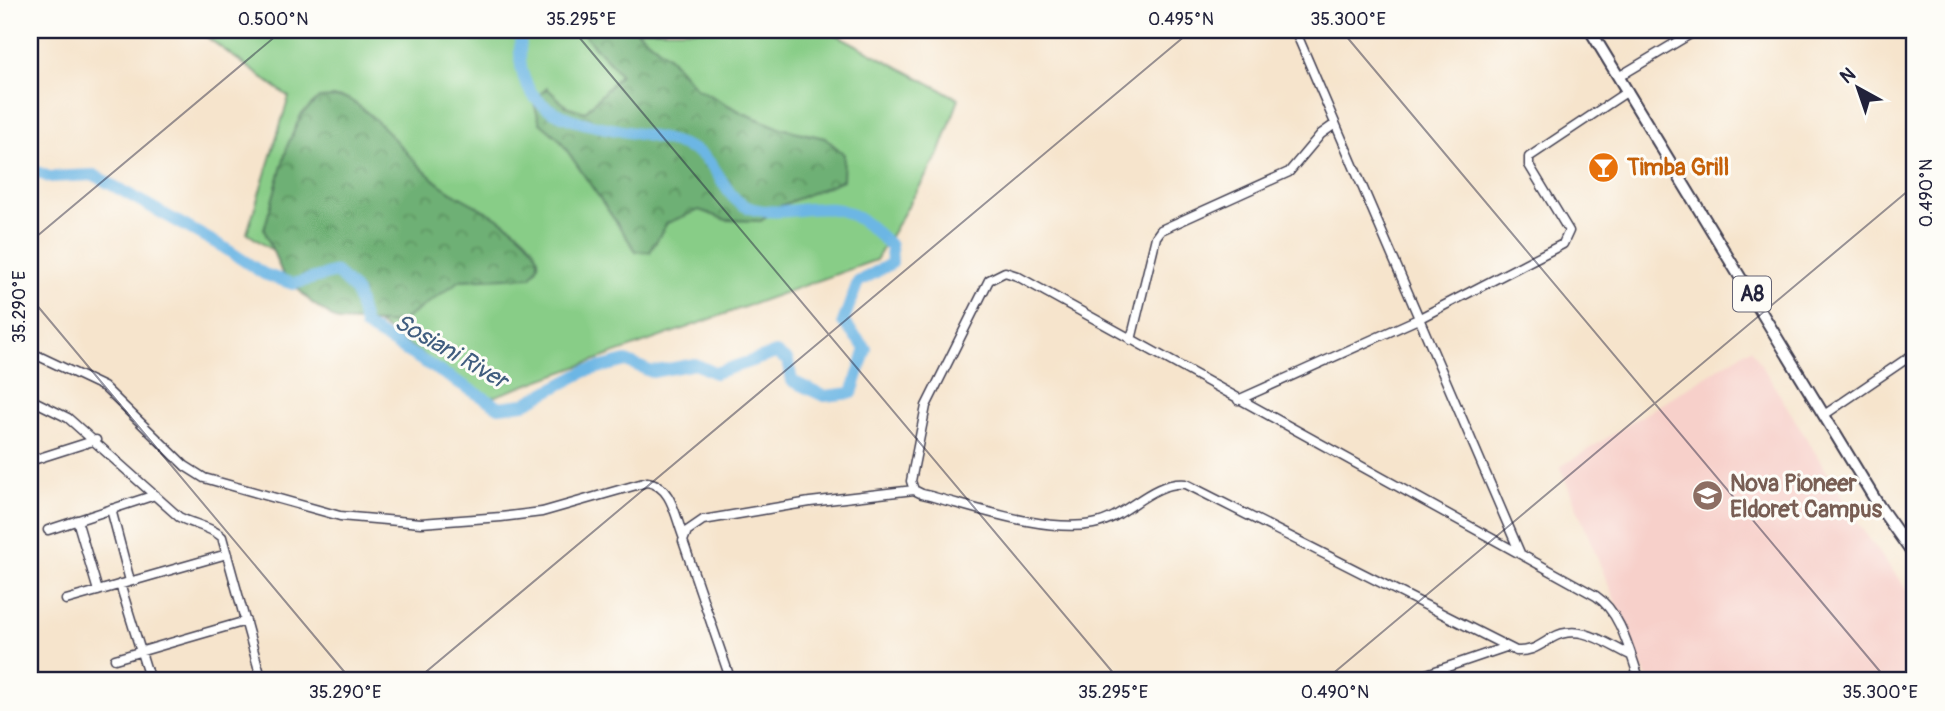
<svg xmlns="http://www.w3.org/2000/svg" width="1945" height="711" font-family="Pangolin,sans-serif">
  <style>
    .built { fill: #f7d0ca }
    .grass { fill: #88cd87; stroke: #557861; stroke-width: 2 }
    .forest { fill: url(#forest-crowns); stroke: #486958; stroke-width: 2 }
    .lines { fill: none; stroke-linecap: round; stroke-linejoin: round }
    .river { stroke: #6cb6e4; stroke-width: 12 }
    .minor-casing { stroke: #423f51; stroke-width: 11 }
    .highway-casing { stroke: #423f51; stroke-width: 14 }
    .minor { stroke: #fff; stroke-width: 8 }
    .highway { stroke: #fff; stroke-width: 10 }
    .ticks { fill: none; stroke: #22223b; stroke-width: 2; stroke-opacity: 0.45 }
    .labels { text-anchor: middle; stroke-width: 6; stroke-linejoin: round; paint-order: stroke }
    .shield { fill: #fdfcf7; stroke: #646373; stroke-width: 2 }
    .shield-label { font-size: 21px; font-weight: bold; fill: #22223b }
    .food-label { font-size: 23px; font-weight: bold; fill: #c56008; stroke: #fdfcf7; text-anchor: start }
    .education-label { font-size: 23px; font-weight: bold; fill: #785e54; stroke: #fdfcf7; text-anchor: start }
    .water-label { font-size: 24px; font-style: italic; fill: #405d7f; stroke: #fdfcf7 }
    .neatline { fill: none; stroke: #22223b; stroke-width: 2.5 }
    .ticks-label { font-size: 18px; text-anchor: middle; fill: #22223b }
  </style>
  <defs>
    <pattern id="forest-crowns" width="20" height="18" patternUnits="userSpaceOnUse" patternTransform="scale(1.75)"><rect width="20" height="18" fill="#6eb074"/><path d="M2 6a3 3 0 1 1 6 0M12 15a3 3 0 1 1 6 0" fill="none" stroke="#5a8f60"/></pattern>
  </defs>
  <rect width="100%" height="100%" fill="#fdfcf7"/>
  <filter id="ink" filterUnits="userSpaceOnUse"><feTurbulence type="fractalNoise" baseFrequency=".0143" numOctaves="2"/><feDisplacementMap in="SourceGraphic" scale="14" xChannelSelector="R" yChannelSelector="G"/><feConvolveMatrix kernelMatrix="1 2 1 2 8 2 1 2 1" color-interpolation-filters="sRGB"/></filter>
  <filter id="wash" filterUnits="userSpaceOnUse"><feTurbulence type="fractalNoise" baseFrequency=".00686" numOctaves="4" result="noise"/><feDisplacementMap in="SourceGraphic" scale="28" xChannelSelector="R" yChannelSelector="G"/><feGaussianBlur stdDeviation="1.57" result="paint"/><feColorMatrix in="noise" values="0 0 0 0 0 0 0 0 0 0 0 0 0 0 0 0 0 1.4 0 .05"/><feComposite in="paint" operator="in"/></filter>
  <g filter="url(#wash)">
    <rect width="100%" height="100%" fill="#f6e4cc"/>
    <path class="built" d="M 1751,348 L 1862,529 L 1915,601 L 1915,681 L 1648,681 L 1560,467 Z"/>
    <path class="grass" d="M 197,30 L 828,30 L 959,99 L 939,154 L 876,260 L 487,399 L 247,233 L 289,97 Z"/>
    <path class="forest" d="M 583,30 L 636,30 L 670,58 L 696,88 L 743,113 L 780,128 L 825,138 L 844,154 L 843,180 L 780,206 L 761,221 L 726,220 L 699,210 L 667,223 L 650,252 L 636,251 L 559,139 L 540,123 L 533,100 L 547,88 L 566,106 L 585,112 L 620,75 C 610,59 589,46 583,30 Z
      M 319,98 C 328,98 343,95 350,100 C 386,122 407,160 441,185 C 468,205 520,222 536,253 C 541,262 537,269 531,277 L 461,280 L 398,324 L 338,321 L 312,303 L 282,273 L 264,230 L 288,144 L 301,115 Z"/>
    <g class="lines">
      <path class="river" d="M 30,169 L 49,177 L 94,175 L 223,247 L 264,274 L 293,284 L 336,272 L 356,292 L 365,326 L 499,407 L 524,404 L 586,371 L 626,361 L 652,372 L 695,364 L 715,373 L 776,353 L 788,361 L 792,381 L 824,396 L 852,393 L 866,349 L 843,322 L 858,282 L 892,263 L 891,246 C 875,231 856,211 833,209 C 807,206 780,216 753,209 C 724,202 722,168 699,153 C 636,115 502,149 522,30"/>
    </g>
  </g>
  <g filter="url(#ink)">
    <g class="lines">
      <defs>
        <path id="minor" d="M 1084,30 L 1116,33
          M 1295,30 L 1520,553
          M 1620,76 L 1697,30
          M 1131,340 L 1156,237 L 1161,230 L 1289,172 L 1321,134 L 1335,124
          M 30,352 L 104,387 L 185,466 L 204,478 L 340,516 L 421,523 L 501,517 L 542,512 L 647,482 C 671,485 675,515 683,536
          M 30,399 L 68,418 L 179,517 C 192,524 212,527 222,537 L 262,681
          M 1238,400 L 1418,319 L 1563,244 L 1569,231 L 1529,165 L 1529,157 L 1628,91
          M 1824,415 L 1915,353
          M 30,461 L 96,440
          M 914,490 L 911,481 L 926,406 L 989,280 L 1005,272 L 1017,276 L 1596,596 C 1622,613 1630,654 1640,681
          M 111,509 L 130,581
          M 77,520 L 98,591
          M 48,530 L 155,495
          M 120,584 L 150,681
          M 66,600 L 227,554
          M 115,659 L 246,621
          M 30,677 L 31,681
          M 731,681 L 683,541 L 687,531 L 703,520 L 810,502 L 914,490 L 922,494 C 971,506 1043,533 1093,524 C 1127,518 1150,481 1186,484 L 1516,651 C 1532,652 1538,646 1552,638 C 1579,622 1605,643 1630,655
          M 1402,681 L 1415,678
          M 1416,681 L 1415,678 L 1506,647"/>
        <path id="highway" d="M 1590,30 L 1879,506 L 1915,557"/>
      </defs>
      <use href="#minor" class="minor-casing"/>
      <use href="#highway" class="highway-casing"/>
      <use href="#minor" class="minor"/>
      <use href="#highway" class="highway"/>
    </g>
  </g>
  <path class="ticks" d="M 573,30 L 1120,681M 1341,30 L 1888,681M 30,242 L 283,30M 30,297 L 352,681M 415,681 L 1192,30M 1324,681 L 1915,185"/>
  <defs>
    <symbol id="bar-disc" viewBox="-11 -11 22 22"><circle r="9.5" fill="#e8710a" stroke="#fdfcf7"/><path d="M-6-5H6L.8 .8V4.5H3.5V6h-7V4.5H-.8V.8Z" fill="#fff"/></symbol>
    <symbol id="school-disc" viewBox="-11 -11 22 22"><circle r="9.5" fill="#8d6e63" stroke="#fdfcf7"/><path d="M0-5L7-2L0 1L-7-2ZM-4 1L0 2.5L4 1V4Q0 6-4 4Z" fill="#fff"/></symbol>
  </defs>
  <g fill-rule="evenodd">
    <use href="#bar-disc" x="1586" y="150" width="35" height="35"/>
    <use href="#school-disc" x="1690" y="478" width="35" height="35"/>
  </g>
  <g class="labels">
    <rect class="shield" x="1733" y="276.5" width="38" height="35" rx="5"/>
    <g class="shield-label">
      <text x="1752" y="301">A8</text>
    </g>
    <g class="food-label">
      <text x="1627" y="175">Timba Grill</text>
    </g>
    <g class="education-label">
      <text x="1730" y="491">Nova Pioneer<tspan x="1730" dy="26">Eldoret Campus</tspan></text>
    </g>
    <g class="water-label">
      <text transform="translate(451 351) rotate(30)" y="8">Sosiani River</text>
    </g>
  </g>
  <rect width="1945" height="711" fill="none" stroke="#fdfcf7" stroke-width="77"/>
  <g transform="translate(1858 88) rotate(320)" stroke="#fdfcf7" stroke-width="5" paint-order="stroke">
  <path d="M0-5L12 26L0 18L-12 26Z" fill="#22223b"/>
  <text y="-10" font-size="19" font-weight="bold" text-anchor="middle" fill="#22223b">N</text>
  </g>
  <rect x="38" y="38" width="1868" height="634" class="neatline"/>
  <g class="ticks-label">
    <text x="273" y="25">0.500°N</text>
    <text x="581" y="25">35.295°E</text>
    <text x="1181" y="25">0.495°N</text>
    <text x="1348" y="25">35.300°E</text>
    <text transform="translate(1926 193) rotate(-90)" y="6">0.490°N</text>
    <text transform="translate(19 307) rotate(-90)" y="6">35.290°E</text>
    <text x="345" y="698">35.290°E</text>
    <text x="1113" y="698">35.295°E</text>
    <text x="1335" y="698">0.490°N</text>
    <text x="1880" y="698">35.300°E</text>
  </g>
</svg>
